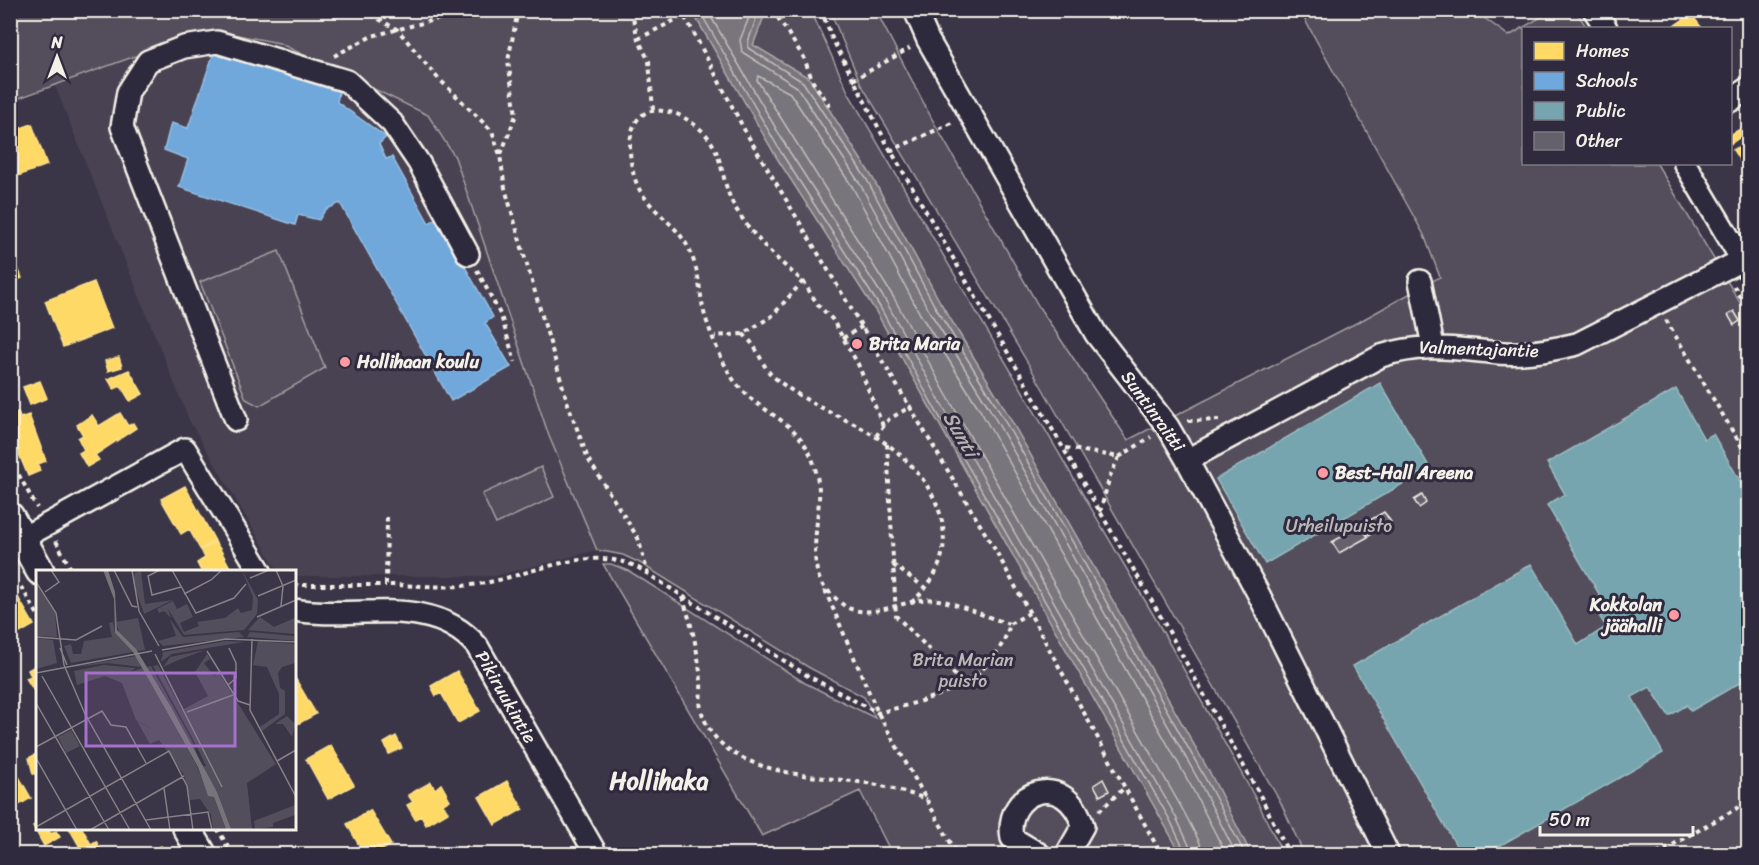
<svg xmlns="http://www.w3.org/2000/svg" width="1759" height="865" font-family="Sriracha,sans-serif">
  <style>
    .built { fill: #484352 }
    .green { fill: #534e5c; stroke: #a4a0a2; stroke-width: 1.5 }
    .water { fill: #78747b; stroke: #aaa6a7; stroke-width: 1.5 }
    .homes { fill: #ffd966; stroke: #fce08d; stroke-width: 1.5 }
    .schools { fill: #6fa8dc; stroke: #97bee0; stroke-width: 1.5 }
    .public { fill: #76a5af; stroke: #9cbcc0; stroke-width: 1.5 }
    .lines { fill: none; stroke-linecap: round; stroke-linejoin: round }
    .shore { stroke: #c2bfbc; stroke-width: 1.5 }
    .building { fill: #65616c; stroke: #f4f1e8; stroke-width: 1.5 }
    .minor-casing { stroke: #f4f1e8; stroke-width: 26 }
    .major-casing { stroke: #f4f1e8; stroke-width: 32 }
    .path { stroke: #f4f1e8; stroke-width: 4; stroke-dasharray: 4.5 4.5; stroke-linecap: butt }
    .minor { stroke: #2f2a3d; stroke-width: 21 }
    .major { stroke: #2f2a3d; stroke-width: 27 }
    .poi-dot { fill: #ff9aa2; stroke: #2f2a3d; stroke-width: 2 }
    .labels { text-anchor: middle; stroke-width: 6; stroke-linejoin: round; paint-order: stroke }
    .poi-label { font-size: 18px; font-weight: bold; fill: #f4f1e8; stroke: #2f2a3d; text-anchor: start }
    .street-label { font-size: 18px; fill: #f4f1e8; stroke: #2f2a3d }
    .park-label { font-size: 18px; fill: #bcb8b7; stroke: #2f2a3d }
    .water-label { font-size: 20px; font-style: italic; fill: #b6b2b2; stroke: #2f2a3d }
    .district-label { font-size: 24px; font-weight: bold; fill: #f4f1e8; stroke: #2f2a3d }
    .inset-road { fill: none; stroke: #858187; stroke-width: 1.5 }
    .view { fill: #a571cd; fill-opacity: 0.15; stroke: #a571cd; stroke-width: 3 }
    .inset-edge { fill: none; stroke: #f4f1e8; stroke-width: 3 }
  </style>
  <rect width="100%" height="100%" fill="#3b3647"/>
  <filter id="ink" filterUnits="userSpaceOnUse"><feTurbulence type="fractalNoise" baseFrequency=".0167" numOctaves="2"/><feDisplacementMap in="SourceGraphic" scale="12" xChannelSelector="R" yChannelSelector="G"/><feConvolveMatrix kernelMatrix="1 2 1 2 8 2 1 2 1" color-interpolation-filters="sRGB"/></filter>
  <g filter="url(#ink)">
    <path class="built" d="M 188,37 L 279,43 L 428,115 L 455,157 L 549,436 L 597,550 L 495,576 L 295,576 L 294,571 L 278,571 L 189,420 L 55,86 Z"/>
    <path class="green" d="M 10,11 L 692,11 L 777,158 L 875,310 L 1181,854 L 892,854 L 860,791 L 762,836 L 603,564 L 611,564 L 629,571 L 805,683 L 875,718 L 864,697 L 808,667 L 640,563 L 623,555 L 597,550 L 549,436 L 455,157 L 428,115 L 279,43 L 227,33 L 188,37 L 11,101 Z
      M 766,11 L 811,11 L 849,94 L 1154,616 L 1258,803 L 1283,854 L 1251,854 L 1211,775 L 999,399 L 940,302 L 872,177 L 809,78 L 753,45 Z
      M 830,11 L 876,11 L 932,119 L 1039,307 L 1128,440 L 1364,319 L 1440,277 L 1424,235 L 1300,11 L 1478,11 L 1483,17 L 1509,36 L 1551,11 L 1576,11 L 1587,28 L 1524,28 L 1524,164 L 1657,164 L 1748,316 L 1748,854 L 1304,854 L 1281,803 L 1029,365 L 861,84 Z
      M 279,251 L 325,368 L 259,406 L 246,399 L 200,282 Z
      M 541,467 L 554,497 L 496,524 L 482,494 Z"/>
    <path class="water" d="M 692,11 L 766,11 L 753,45 L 809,78 L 872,177 L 940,302 L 999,399 L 1211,775 L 1251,854 L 1181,854 L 875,310 L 777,158 Z"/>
    <path class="homes" d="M 1691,14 L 1702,28 L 1671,28 Z
      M 32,124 L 47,165 L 10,179 L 10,132 Z
      M 1747,125 L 1748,132 L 1730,144 L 1730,135 Z
      M 1748,141 L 1748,174 L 1733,150 Z
      M 10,247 L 22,278 L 10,283 Z
      M 94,282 L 112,328 L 63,347 L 45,301 Z
      M 119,357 L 122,367 L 108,371 L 105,361 Z
      M 129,370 L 143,394 L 130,401 L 121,386 L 114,389 L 108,379 Z
      M 40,381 L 47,398 L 30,405 L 23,387 Z
      M 18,412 L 20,418 L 29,415 L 46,461 L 38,464 L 40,471 L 28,476 L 10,432 L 10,414 Z
      M 120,413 L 128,426 L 133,423 L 136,428 L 95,455 L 99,460 L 87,467 L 79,453 L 84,450 L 78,438 L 83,435 L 77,425 L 92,415 L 99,426 Z
      M 185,486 L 215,541 L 200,549 L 189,529 L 181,534 L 161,499 Z
      M 215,542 L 220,549 L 232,571 L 201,571 L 197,563 L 205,558 L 201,550 Z
      M 11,585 L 34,625 L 11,638 L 10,637 Z
      M 38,664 L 38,689 L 34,691 L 26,678 L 31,676 L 28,670 Z
      M 457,671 L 480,711 L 458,723 L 441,693 L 436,696 L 431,686 Z
      M 295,678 L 316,714 L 294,726 L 294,679 Z
      M 396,736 L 402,748 L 389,754 L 384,743 Z
      M 331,745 L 354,785 L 328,799 L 306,759 Z
      M 38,753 L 38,774 L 33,774 L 29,758 Z
      M 13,766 L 31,798 L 19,805 L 10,789 Z
      M 507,781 L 523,809 L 495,825 L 479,797 Z
      M 431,782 L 435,789 L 441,784 L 450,800 L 443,804 L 448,812 L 426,825 L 421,816 L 415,819 L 407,805 L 413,802 L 408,795 Z
      M 370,810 L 391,845 L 375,854 L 364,854 L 347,824 Z
      M 38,824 L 38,828 L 48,828 L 51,834 L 56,831 L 60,837 L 44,846 L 33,826 Z
      M 69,828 L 82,828 L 91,844 L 96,841 L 100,848 L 84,854 Z
      M 161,846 L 166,854 L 147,854 Z
      M 467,846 L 472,854 L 452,854 Z"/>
    <path class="schools" d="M 216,46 L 340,87 L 337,102 L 386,137 L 379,144 L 386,159 L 392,157 L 429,223 L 438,218 L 493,317 L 485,323 L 511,367 L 451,401 L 340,203 L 325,210 L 319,220 L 298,215 L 295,225 L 179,187 L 188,159 L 164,150 L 171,123 L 188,128 Z"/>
    <path class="public" d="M 1380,383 L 1430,468 L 1265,564 L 1216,479 Z
      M 1676,389 L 1704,439 L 1713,434 L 1748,495 L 1748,678 L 1691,711 L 1687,705 L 1669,716 L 1650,687 L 1632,697 L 1663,753 L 1485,854 L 1461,854 L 1353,666 L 1531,564 L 1578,645 L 1606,627 L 1592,604 L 1602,599 L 1547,505 L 1565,494 L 1547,463 Z"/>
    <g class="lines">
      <path class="shore" d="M 699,10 L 782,154 L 880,307 L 930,400 L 1170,820 L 1186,854
        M 707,10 L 789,151 L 887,303 L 937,396 L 1176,817 L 1193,854
        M 752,10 L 740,40 L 742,52 L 797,87 L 860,184 L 928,309 L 988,406 L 1199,781 L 1236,854
        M 759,10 L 748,42 L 748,48 L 803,82 L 867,180 L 934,305 L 994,402 L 1205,778 L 1245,854
        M 1202,854 L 1200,843 L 1184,812 L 945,392 L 894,298 L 757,80 L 758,76 L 790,93 L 853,188 L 920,314 L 980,410 L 1191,786 L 1226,854"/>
    </g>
    <path class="building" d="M 1734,311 L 1740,321 L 1734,325 L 1728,315 Z
      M 1422,495 L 1426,503 L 1419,508 L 1414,500 Z
      M 1384,512 L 1391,522 L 1369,535 L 1363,524 Z
      M 1361,526 L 1368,537 L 1339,553 L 1332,542 Z
      M 1103,779 L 1109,791 L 1100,796 L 1094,785 Z"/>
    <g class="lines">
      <defs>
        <path id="minor" d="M 915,10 L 928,40 L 1096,334 L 1168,427 L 1187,460 L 1259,595 L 1388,854
          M 1594,10 L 1606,28
          M 1730,101 L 1748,88
          M 1685,164 L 1748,270
          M 1420,281 L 1433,346
          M 236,420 L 122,127 L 128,92 L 148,61 L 184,47 L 217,42 L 347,81 L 392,123 L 419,163 L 468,254
          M 1187,460 L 1381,356 C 1419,343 1451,348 1490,352 C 1519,356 1548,351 1577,344 L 1742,260
          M 10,545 L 185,449 L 260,571
          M 294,610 C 355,621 431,592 477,646 L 596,854
          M 1039,854 L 1012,838 C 1003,791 1066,768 1083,826 L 1067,854"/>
        <path id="major" d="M 10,517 L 40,571
          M 187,828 L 202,854"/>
      </defs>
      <use href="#minor" class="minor-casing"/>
      <use href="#major" class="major-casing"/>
      <path class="path" d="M 165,10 L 194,15 L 205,10
        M 363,10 L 398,30 L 435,75 L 492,131 L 500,155 L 505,188 L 520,241 L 568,404 L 588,459 L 638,538 L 648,574
        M 631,10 L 638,39 L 649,61 L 653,110
        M 679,10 L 688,22 L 745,131 L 997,553 L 1161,854
        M 773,10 L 804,58 L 813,82 L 833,110
        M 805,10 L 824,17
        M 821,10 L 832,38 L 887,144 L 1157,610 L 1262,799 L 1289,854
        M 638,39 L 683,16
        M 334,56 L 372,36 L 438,19 L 456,10
        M 853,80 L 910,48
        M 890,151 L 954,122
        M 501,154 L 516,115 L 508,61 L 518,10
        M 477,270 L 501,316 L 515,362
        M 803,281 L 818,305 L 832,319 L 858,364 L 883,426
        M 1734,286 L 1748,309
        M 1666,320 L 1748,457
        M 743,334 C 760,348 761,367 774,377 C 806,405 850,418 884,442 C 939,480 971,550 913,601
        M 843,338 L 863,326
        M 1188,421 L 1219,420
        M 876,436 L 889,419 L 912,406
        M 887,444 L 896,616 L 965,685
        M 1066,448 L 1119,457 L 1151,437
        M 10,459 L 37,508
        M 1100,512 L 1110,476 L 1119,457
        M 387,517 L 386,585 C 416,585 449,589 479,584 C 529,576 587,544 637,567 L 808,676 L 878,713 C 933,698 992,686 1010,624 C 988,618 959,604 939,600 C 910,595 879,619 851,609 C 842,606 834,596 827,590 C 807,572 818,523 819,499 C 820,488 817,475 814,464 C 799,418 761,416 736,383 C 724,368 711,335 705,316 C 700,298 700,279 694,262 C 683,226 660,221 641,192 C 630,175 623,131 641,116 C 649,109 659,110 669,112 C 680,114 686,119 695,125 C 727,147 718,184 738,212 C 755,239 778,261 803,281 L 772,316 L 743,334 L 715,336
        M 56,541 L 72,571
        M 893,565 L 927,589
        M 294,585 L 386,585
        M 21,587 L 38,615
        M 825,590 L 878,713 L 957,854
        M 682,597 C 692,624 698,652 701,681 C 702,690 699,700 701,709 C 719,780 821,774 878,785 C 895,789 911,794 927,799
        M 1010,624 L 1029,613
        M 1099,811 L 1123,789
        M 217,828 L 232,854
        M 1657,854 L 1748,802"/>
      <use href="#minor" class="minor"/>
      <use href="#major" class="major"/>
    </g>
  </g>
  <g class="poi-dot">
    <circle cx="857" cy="344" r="6"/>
    <circle cx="345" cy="362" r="6"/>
    <circle cx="1323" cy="473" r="6"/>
    <circle cx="1674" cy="615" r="6"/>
  </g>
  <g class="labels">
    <g class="poi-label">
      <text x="869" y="350">Brita Maria</text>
      <text x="357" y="368">Hollihaan koulu</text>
      <text x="1335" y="479">Best‑Hall Areena</text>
      <text x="1662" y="611" text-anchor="end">Kokkolan<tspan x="1662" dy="21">jäähalli</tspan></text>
    </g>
    <g class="street-label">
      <text transform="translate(1479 349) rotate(2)" y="6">Valmentajantie</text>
      <text transform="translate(1153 411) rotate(54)" y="6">Suntinraitti</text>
      <text transform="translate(506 697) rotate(60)" y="6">Pikiruukintie</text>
    </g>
    <g class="park-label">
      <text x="1339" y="532">Urheilupuisto</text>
      <text x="963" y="666">Brita Marian<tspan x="963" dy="21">puisto</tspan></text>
    </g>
    <g class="water-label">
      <text transform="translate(961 434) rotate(60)" y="7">Sunti</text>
    </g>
    <g class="district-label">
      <text x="659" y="789">Hollihaka</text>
    </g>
  </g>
  <g transform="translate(36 570)">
    <rect width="260" height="260" fill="#3b3647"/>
    <path d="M 206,0 L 222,30 L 221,44 L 208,60 L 148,65 L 132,39 L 135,48 L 128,41 L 123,43 L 121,39 L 137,31 L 141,39 L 151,34 L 157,47 L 144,53 L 148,62 L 163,56 L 161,52 L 189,48 L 202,38 L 205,43 L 216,40 L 217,27 ZM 105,1 L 109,34 L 137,30 L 108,44 L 97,12 L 99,3 ZM 0,14 L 19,43 L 21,67 L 0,66 ZM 224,47 L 238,57 L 259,48 L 259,64 L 212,60 ZM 102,48 L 109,80 L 101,81 L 83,62 L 80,52 ZM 134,49 L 147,67 L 203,62 L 208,67 L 127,76 L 122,71 L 140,66 ZM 77,52 L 79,63 L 97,82 L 35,93 L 28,76 L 35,74 L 37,84 L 45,84 L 48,71 L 76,67 L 73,53 ZM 214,62 L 259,66 L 259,71 L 211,67 ZM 0,68 L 17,70 L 21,93 L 0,99 ZM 190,71 L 208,72 L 136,84 L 125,92 L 127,82 ZM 222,71 L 259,74 L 259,93 L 246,97 L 242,103 L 244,118 L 249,121 L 249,144 L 226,161 L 224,157 L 243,144 L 243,124 L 231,97 L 217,95 ZM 169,80 L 140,91 L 127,97 L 134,87 ZM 171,84 L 174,89 L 168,93 L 178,106 L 183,103 L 240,194 L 211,213 L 216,259 L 195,259 L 181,222 L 165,196 L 170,196 L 158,171 L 117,96 L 122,95 L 146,140 L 172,126 L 159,102 ZM 100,86 L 105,97 L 72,93 L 37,97 ZM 68,95 L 100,98 L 94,102 L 106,98 L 161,196 L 172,225 L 178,227 L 190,259 L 177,259 L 175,245 L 164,229 L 154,230 L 148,205 L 123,170 L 114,174 L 101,151 L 123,163 L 100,150 L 86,113 L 69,106 L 41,115 L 38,101 ZM 115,96 L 156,171 L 165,194 L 124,118 L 114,107 L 110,97 ZM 251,146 L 259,154 L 256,167 L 247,154 L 239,154 ZM 35,160 L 44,176 L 30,183 L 22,167 ZM 259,235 L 259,245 L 237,253 L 237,257 L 219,259 L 218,251 Z" fill="#534e5c"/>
    <path d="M 67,0 L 72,0 L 79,22 L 81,60 L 100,79 L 135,137 L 181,222 L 195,259 L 190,259 L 178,227 L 172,226 L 162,197 L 97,82 L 79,63 L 78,29 Z" fill="#78747b"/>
    <path class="inset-road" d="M 78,0 L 96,36 L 101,37M 96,0 L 103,41 L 123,76M 124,0 L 112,6 L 116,25 L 145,17M 136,0 L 160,43 L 198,28 L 210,14M 240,0 L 247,16 L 245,36M 214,8 L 233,0M 0,12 L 20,43 L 28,95M 9,22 L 23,12 L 15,0M 148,24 L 175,10 L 186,0M 222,26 L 260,10M 221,47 L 260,30M 0,67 L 40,70 L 66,56M 216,69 L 214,140 L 260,227M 24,78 L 31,95M 126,80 L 190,69 L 260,72M 171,81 L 202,131 L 214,135M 119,84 L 186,217M 28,95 L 49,144 L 115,260M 0,103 L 116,81M 6,106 L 94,260M 192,115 L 200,108 L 200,93 L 193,78M 0,133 L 73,260M 151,142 L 197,125M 0,177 L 66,141 L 75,155 L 90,157 L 110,193M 0,188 L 41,260M 241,191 L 260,180M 128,218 L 134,260M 110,250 L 172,242 L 176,260M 0,257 L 133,181 L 151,216 L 157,260M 54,260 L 148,206"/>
    <path class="view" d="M 50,103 L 199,103 L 199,176 L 50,176 Z"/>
    <rect width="260" height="260" class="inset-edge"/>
  </g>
  <rect width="1759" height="865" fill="none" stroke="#2f2a3d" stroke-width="36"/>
  <rect x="18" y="18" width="1723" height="829" fill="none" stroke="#f4f1e8" stroke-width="2" filter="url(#ink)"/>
  <rect x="1522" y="27" width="210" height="138" fill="#2f2a3d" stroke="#7e7a81" stroke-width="1.5"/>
  <rect x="1534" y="42" width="30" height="18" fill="#ffd966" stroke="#7e7a81" stroke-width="1.5"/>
  <text x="1576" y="57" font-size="18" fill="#f4f1e8">Homes</text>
  <rect x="1534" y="72" width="30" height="18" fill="#6fa8dc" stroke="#7e7a81" stroke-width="1.5"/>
  <text x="1576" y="87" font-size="18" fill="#f4f1e8">Schools</text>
  <rect x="1534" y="102" width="30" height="18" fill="#76a5af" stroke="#7e7a81" stroke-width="1.5"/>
  <text x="1576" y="117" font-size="18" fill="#f4f1e8">Public</text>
  <rect x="1534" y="132" width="30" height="18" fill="#65616c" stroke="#7e7a81" stroke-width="1.5"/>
  <text x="1576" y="147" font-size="18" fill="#f4f1e8">Other</text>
  <g transform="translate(57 57)" stroke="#2f2a3d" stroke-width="4.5" paint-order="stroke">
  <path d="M0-4.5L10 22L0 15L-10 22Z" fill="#f4f1e8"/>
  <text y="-9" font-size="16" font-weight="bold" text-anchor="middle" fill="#f4f1e8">N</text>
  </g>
  <path d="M1540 826v9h153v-9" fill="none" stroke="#f4f1e8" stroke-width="3"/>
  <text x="1549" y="826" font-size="18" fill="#f4f1e8" stroke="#2f2a3d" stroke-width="4.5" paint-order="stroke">50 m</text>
</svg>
